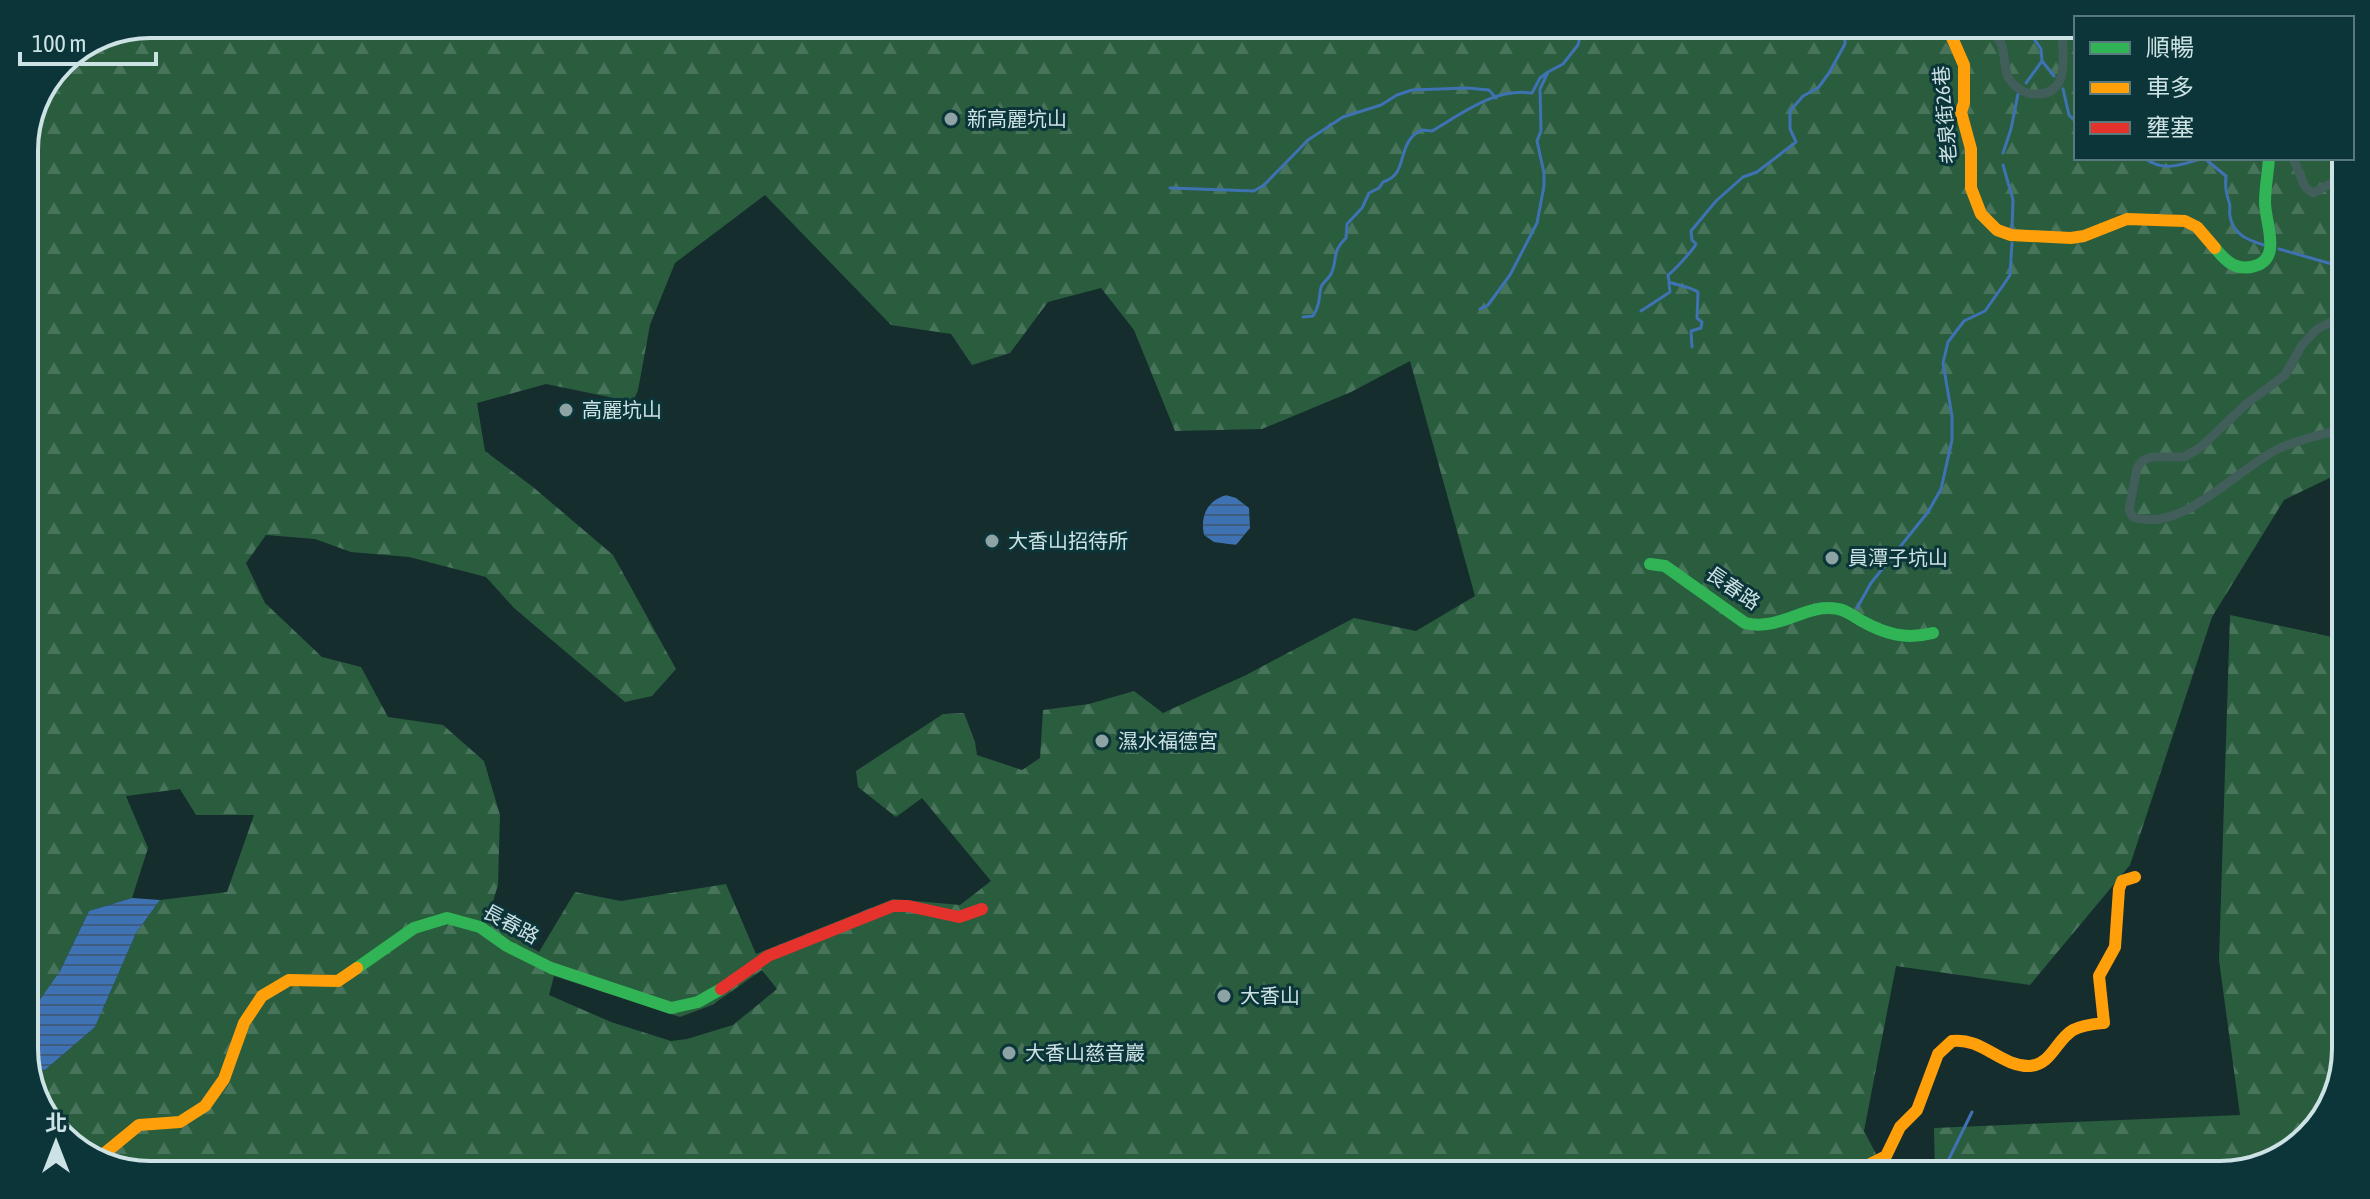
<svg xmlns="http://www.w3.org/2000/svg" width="2370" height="1199" font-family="'Asap Condensed','Noto Sans TC',sans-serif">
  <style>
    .forest { fill: url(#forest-firs); fill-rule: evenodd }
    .water { fill: url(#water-rules) }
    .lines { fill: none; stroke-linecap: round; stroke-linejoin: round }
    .stream { stroke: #3f72b2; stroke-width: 3 }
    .street { stroke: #415e5a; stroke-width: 9 }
    .fast { stroke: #30b455; stroke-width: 12 }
    .slow { stroke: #ff9f0a; stroke-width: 12 }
    .jam { stroke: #e5322d; stroke-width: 12 }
    .poi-dot { fill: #8da3a4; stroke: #0b3539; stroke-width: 3 }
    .labels { text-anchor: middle; stroke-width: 6; stroke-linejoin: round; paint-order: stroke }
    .street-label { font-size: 20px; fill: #cde2e4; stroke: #0b3539 }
    .poi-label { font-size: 20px; fill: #cde2e4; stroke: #0b3539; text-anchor: start }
    .rim { fill: none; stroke: #cde2e4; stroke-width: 4 }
  </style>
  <defs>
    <pattern id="forest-firs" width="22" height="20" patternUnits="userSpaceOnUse" patternTransform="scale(2)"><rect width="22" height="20" fill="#295d3e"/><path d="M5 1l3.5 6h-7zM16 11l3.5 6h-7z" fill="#47745a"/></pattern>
    <pattern id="water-rules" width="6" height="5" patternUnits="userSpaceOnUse" patternTransform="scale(2)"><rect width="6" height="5" fill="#3f72b2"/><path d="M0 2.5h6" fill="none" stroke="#3f5d80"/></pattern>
  </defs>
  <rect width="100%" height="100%" fill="#162d2e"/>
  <path class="forest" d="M 150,24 L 2076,24 L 2076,158 L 2346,158 L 2346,470 L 2284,500 L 2212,617 L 2130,865 L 2030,985 L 1896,966 L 1864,1131 L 1887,1175 L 150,1175 L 94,1162 L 46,1119 L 28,1067 L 45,1070 L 95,1027 L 136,933 L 160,900 L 227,892 L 254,815 L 196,815 L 180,789 L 126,796 L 148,848 L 132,898 L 89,911 L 60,971 L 30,1015 L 24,1008 L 24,143 L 61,61 ZM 765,195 L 891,325 L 951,334 L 972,365 L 1010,353 L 1048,302 L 1101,288 L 1134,330 L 1175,431 L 1262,429 L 1351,392 L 1410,361 L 1475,596 L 1416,631 L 1354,618 L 1246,675 L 1163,713 L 1134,691 L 1089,704 L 1043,710 L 1040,758 L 1022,770 L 977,755 L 975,742 L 964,713 L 943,714 L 856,771 L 858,787 L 896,817 L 922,798 L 991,881 L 960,905 L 893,899 L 756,954 L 726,884 L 621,901 L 575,892 L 539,952 L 487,921 L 498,885 L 500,815 L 484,761 L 443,725 L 388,717 L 361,667 L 322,657 L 265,603 L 246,563 L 266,535 L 315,539 L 351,552 L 409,557 L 486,577 L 514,608 L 625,702 L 652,696 L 676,669 L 613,555 L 533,487 L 485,451 L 477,403 L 546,384 L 633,402 L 638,390 L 650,325 L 675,263 ZM 762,970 L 777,989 L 733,1025 L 687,1039 L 671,1041 L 611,1022 L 549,995 L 554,976 L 680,1017 L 712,1005 Z
    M 2230,615 L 2346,640 L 2346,1049 L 2333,1105 L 2283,1158 L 2220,1175 L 1935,1175 L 1934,1128 L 2240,1115 L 2219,960 Z"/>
  <path class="water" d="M 1226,495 L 1236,498 L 1249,508 L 1250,528 L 1236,545 L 1214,542 L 1204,535 C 1200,516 1207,501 1226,495 Z
    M 132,898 L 160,900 L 136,933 L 95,1027 L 45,1070 L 28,1067 L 24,1057 L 24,1008 L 30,1014 L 60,971 L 89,911 Z"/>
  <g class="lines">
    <path class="stream" d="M 2024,24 L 2041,49 L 2042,61 L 2054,76
      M 2026,83 L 2042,61
      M 2063,89 L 2069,115 L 2076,122
      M 2003,153 L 2011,129 L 2018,94
      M 2144,158 C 2165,173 2182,164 2204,158 L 2226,176 C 2225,187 2226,192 2229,202 C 2231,206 2229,211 2230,216 C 2233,234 2247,240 2264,245
      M 2003,165 L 2013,200 L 2012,229
      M 1170,188 L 1254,191 L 1264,185 L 1308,140 L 1343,117 L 1381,105 L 1397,95 L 1412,90 L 1467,88 L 1489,90 L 1496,98
      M 2279,249 L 2346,268
      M 1480,309 L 1488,305 L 1510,275 L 1537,223 L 1544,186 L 1544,173 L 1537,141 L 1541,131 L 1540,89 L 1548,72 L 1563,64 L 1578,45 L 1583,24
      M 1641,311 L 1670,292 L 1669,283
      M 1303,317 L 1313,316 C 1322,303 1318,292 1322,285 C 1325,281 1329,278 1331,274 C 1338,260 1331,252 1346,238 L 1347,224 L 1362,208 L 1369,193 L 1379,188 L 1383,182 C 1406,175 1398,154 1411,138 C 1414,134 1418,132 1422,130 L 1432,131 C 1463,113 1494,88 1532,93 L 1540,78 L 1548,72
      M 1692,347 L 1691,331 L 1701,328 L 1702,322 L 1697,318 L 1698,292 C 1689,286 1679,286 1669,282 L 1668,275 C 1674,271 1693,250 1696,244 L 1692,240 L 1691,231 L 1716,201 L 1743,177 L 1757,172 L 1796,142 L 1790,129 L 1790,111 L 1803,96 L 1818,88 L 1829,73 L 1845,44 L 1845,24
      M 1857,608 L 1871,583 L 1928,512 L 1941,489 L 1952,440 L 1952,416 L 1943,363 L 1948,342 L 1964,321 L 1985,311 L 2004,284 L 2010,275 L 2012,243
      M 1944,1175 L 1944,1169 L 1972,1112"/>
    <path class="street" d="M 1988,24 C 1993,31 1999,38 2002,46 C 2005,55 2004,68 2008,77 C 2013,86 2024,94 2034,94 C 2074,96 2061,49 2062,24
      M 2293,158 L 2305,187 L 2313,193 L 2334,182 L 2346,181
      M 2346,315 L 2317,329 L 2302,345 L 2285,375 L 2245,405 L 2201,447 L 2184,457 L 2151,457 L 2142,461 L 2137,468 L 2129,510 L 2133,517 C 2183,534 2237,468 2280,448 C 2301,439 2324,434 2346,428"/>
    <path class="fast" d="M 2215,248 C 2225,260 2234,270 2251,267 C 2284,261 2265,224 2265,202 C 2265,188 2268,173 2269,158
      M 1650,564 L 1665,566 L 1745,623 C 1780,632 1807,602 1838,609 C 1846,610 1853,616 1860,620 C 1885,634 1905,640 1933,633
      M 357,968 L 414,928 L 447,918 L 480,927 L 507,946 L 551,968 L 671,1008 L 698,1002 L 721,989"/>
    <path class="slow" d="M 1946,24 L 1964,65 L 1964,103 L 1961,112 L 1971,149 L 1971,188 L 1981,214 L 1997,230 L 2011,235 L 2071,238 L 2084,236 L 2127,219 L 2185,221 L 2197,227 L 2215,248
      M 94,1162 L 139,1125 L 180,1122 L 205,1106 L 224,1079 L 244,1023 L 262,996 L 289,980 L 338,981 L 357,968
      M 1860,1175 L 1866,1166 L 1886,1156 L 1900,1127 L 1917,1110 L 1938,1054 L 1952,1041 C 1982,1037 2001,1067 2030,1066 C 2052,1064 2056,1040 2073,1030 C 2082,1025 2094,1024 2104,1023 L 2099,976 L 2115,947 L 2119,889 L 2122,881 L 2135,877"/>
    <path class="jam" d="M 721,989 L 768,956 L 893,906 L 908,906 L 959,917 L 982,909"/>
  </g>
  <g class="poi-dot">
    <circle cx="951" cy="119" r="8"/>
    <circle cx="566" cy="410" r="8"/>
    <circle cx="992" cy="541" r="8"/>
    <circle cx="1832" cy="558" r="8"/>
    <circle cx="1102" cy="741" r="8"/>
    <circle cx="1224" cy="996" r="8"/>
    <circle cx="1009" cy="1053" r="8"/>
  </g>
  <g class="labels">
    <g class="street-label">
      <text transform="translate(1945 115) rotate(-95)" y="7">老泉街26巷</text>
      <text transform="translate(1733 588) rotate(34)" y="7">長春路</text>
      <text transform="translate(511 924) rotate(28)" y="7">長春路</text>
    </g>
    <g class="poi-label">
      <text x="967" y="126">新高麗坑山</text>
      <text x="582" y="417">高麗坑山</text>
      <text x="1008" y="548">大香山招待所</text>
      <text x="1848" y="565">員潭子坑山</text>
      <text x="1118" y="748">濕水福德宮</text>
      <text x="1240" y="1003">大香山</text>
      <text x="1025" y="1060">大香山慈音巖</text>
    </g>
  </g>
  <path d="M0 0H2370V1199H0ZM150 38H2220A112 112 0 0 1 2332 150V1049A112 112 0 0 1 2220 1161H150A112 112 0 0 1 38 1049V150A112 112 0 0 1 150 38Z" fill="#0b3539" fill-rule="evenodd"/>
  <path class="rim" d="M150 38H2220A112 112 0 0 1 2332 150V1049A112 112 0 0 1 2220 1161H150A112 112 0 0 1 38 1049V150A112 112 0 0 1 150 38Z"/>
  <rect x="2074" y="16" width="280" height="144" fill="#0b3539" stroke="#597a7d" stroke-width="2"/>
  <rect x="2090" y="42" width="40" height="12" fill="#30b455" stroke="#597a7d" stroke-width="2"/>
  <text x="2146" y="56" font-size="24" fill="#cde2e4">順暢</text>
  <rect x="2090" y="82" width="40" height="12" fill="#ff9f0a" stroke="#597a7d" stroke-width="2"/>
  <text x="2146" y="96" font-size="24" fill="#cde2e4">車多</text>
  <rect x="2090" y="122" width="40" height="12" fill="#e5322d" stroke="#597a7d" stroke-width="2"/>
  <text x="2146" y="136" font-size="24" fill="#cde2e4">壅塞</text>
  <g transform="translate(56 1143)" stroke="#0b3539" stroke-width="6" paint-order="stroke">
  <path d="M0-6L14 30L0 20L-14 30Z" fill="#cde2e4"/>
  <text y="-12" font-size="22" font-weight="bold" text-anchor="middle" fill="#cde2e4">北</text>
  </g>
  <path d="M20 52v12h136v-12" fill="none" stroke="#cde2e4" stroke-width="4"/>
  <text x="32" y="52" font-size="24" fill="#cde2e4" stroke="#0b3539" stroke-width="6" paint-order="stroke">100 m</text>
</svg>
